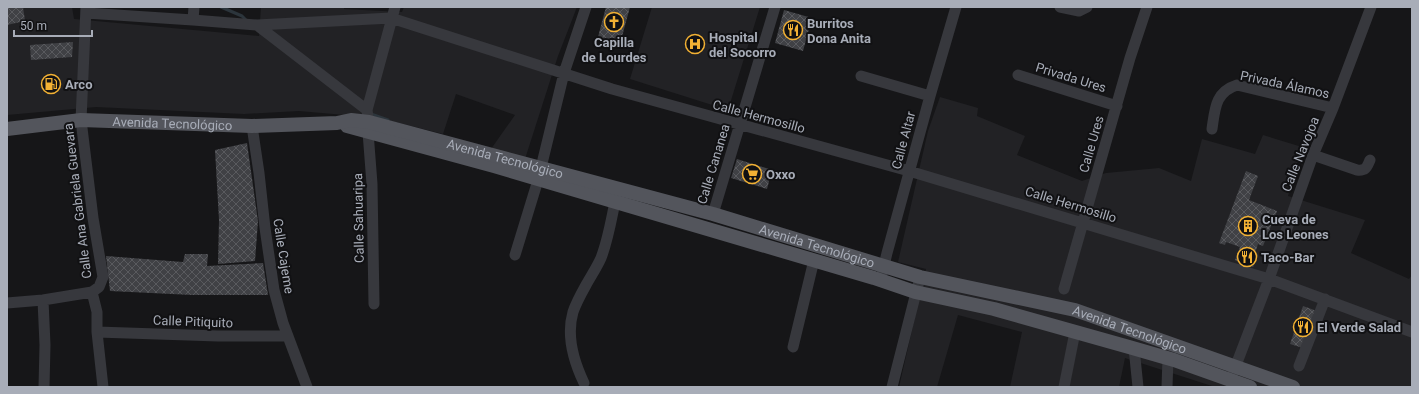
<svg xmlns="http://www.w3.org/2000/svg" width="1419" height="394" font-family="Roboto,sans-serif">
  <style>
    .built { fill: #222225 }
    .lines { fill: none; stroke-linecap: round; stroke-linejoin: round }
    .stream { stroke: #2c353c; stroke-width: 3 }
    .building { fill: url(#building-cross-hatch) }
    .minor { stroke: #37383d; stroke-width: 11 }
    .major { stroke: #53555c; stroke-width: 14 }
    .labels { text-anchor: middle; stroke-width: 4; stroke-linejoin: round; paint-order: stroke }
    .poi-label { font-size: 13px; font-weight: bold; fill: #a8adb8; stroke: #111113; text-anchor: start }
    .street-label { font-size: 13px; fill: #a8adb8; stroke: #111113 }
  </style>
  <defs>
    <pattern id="building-cross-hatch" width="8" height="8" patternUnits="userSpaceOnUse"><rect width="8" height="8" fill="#404145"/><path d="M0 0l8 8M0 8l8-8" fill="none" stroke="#595a5e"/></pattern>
  </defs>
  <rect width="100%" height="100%" fill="#161618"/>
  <path class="built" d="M 7,7 L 72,7 L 74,19 L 259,36 L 261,7 L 344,7 L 344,9 L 402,12 L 404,7 L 577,7 L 558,56 L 525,159 L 491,149 L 515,115 L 456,94 L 443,134 L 379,118 L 299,111 L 244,114 L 96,107 L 7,115 Z
    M 652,7 L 760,7 L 728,110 L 630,79 Z
    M 940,97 L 978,108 L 977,116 L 1025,136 L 1017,155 L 1082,181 L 1106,173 L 1159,168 L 1191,181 L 1202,139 L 1255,154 L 1263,135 L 1302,147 L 1288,196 L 1365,220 L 1351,253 L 1409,279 L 1412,275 L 1412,387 L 1215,387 L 1125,358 L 1119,387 L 1010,387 L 1022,332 L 958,315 L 937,387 L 899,387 L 926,269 L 898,262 L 928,131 Z"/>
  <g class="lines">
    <path class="stream" d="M 221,7 L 242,16 L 247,21
      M 371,114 L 388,120"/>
  </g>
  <path class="building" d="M 7,7 L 23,7 L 25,21 L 7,25 Z
    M 606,7 L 630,7 L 620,44 L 598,37 Z
    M 784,10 L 812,18 L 803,51 L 775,43 Z
    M 73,42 L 72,57 L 31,60 L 30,45 Z
    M 247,143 L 258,221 L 255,261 L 218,264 L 219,220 L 215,150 Z
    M 737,159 L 772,170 L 767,189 L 731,178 Z
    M 1246,171 L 1258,176 L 1249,200 L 1277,211 L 1263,246 L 1258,244 L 1255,253 L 1258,255 L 1253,267 L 1235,260 L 1240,247 L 1226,242 L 1225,245 L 1219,243 Z
    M 185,254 L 208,254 L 207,266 L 263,263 L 268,295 L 192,295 L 110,291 L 106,256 L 183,262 Z
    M 1303,306 L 1317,311 L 1303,348 L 1290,344 Z"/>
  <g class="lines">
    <path class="minor" d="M 86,7 L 81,120 L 93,218 L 103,277 L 99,287 L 92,292 L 97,312 L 97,332 L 103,387
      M 1060,7 L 1079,11 L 1087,7
      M 86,13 L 193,20 L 257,25 L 391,18 L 612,89 L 909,171 L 1269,279 L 1412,332
      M 193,20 L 194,7
      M 257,25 L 367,110
      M 1018,75 L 1117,106
      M 861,76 L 930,96
      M 368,117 L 367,110 L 395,7
      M 252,126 L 259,173 L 265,228 L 274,290 L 283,323 L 307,387
      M 1212,129 C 1215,109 1215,92 1237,85 L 1333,108
      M 368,132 L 372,184 L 374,304
      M 1313,155 L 1357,170 C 1366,171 1367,167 1370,160
      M 713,214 L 775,7
      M 515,255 L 538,180 L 564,73 L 586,7
      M 882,274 L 887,253 L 930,96 L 956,7
      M 1064,289 L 1130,58 L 1147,7
      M 43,300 L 45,345 L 44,387
      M 7,303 L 43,300 L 92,292
      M 97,332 L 218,336 L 288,336
      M 793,347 L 814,260
      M 1134,348 L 1138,387
      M 1299,366 L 1325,299
      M 1233,373 L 1269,279 L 1313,155 L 1333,108 L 1371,7
      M 584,383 C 574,362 566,336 573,312 C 576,303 581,294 586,285 C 591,276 597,267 601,258 C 608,240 611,221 615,202
      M 892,387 L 920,277
      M 1064,387 L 1075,332
      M 1167,387 L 1168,358"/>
    <g class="major">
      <path d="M 347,126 L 494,166 L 874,278 L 915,292 L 994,309 L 1129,347 L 1174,360 L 1250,387"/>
      <path id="s1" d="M 7,129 L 81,120 L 252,126 L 337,123 L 351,120 L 369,122 L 713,214 L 920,277 L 1075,310 L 1293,387"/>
    </g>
  </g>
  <defs>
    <symbol id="church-ring" viewBox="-11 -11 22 22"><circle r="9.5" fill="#111113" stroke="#f2b134" stroke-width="1.5"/><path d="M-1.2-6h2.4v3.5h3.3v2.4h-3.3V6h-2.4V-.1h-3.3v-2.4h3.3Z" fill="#f2b134"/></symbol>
    <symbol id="restaurant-ring" viewBox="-11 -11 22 22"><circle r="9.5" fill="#111113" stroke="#f2b134" stroke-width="1.5"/><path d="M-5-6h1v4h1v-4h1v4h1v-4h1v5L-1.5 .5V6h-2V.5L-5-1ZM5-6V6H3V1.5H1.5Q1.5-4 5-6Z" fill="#f2b134"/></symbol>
    <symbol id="hospital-ring" viewBox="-11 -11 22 22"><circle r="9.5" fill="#111113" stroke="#f2b134" stroke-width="1.5"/><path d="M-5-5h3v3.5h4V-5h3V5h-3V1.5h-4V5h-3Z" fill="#f2b134"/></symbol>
    <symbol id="fuel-ring" viewBox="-11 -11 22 22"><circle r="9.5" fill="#111113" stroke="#f2b134" stroke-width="1.5"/><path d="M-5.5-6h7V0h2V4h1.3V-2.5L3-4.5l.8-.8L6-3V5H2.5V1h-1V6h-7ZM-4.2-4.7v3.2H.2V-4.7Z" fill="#f2b134"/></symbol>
    <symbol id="supermarket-ring" viewBox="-11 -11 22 22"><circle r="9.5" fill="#111113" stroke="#f2b134" stroke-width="1.5"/><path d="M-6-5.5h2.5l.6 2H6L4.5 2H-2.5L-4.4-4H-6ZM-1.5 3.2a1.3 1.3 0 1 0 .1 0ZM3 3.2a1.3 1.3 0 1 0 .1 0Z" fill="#f2b134"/></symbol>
    <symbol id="building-ring" viewBox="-11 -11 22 22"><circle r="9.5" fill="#111113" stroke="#f2b134" stroke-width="1.5"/><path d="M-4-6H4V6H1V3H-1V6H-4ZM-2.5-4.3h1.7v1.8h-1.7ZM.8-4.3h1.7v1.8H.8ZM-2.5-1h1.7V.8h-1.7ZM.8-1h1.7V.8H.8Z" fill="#f2b134"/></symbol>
  </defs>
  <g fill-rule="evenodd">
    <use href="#church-ring" x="603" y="11" width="22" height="22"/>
    <use href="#restaurant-ring" x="782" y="19" width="22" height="22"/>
    <use href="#hospital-ring" x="684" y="33" width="22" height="22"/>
    <use href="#fuel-ring" x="40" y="73" width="22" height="22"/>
    <use href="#supermarket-ring" x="741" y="163" width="22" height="22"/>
    <use href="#building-ring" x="1237" y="215" width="22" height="22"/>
    <use href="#restaurant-ring" x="1236" y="246" width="22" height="22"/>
    <use href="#restaurant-ring" x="1292" y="316" width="22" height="22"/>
  </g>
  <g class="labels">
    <g class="poi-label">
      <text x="807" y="28">Burritos<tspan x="807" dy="15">Dona Anita</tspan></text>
      <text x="709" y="42">Hospital<tspan x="709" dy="15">del Socorro</tspan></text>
      <text x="614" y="47" text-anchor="middle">Capilla<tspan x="614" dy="15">de Lourdes</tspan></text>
      <text x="65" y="89">Arco</text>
      <text x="766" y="179">Oxxo</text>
      <text x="1262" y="224">Cueva de<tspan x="1262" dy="15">Los Leones</tspan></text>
      <text x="1261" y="262">Taco-Bar</text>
      <text x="1317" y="332">El Verde Salad</text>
    </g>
    <g class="street-label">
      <text transform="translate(1071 77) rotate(17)" y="5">Privada Ures</text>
      <text transform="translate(1285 84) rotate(12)" y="5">Privada Álamos</text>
      <text transform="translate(759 116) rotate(15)" y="5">Calle Hermosillo</text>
      <text dy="5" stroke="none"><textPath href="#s1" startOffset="166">Avenida Tecnológico</textPath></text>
      <text transform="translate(903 140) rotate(-75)" y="5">Calle Altar</text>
      <text transform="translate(1091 144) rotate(-74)" y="5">Calle Ures</text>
      <text transform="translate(1300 154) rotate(-68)" y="5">Calle Navojoa</text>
      <text dy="5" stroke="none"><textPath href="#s1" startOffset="504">Avenida Tecnológico</textPath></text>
      <text transform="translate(713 164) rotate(-73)" y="5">Calle Cananea</text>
      <text transform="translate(77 201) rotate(-97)" y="5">Calle Ana Gabriela Guevara</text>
      <text transform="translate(1071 204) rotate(17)" y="5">Calle Hermosillo</text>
      <text transform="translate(358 218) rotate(-91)" y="5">Calle Sahuaripa</text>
      <text dy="5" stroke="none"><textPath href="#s1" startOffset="828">Avenida Tecnológico</textPath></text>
      <text transform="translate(284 256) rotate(81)" y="5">Calle Cajeme</text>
      <text transform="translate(193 321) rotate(2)" y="5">Calle Pitiquito</text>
      <text dy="5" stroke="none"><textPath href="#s1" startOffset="1152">Avenida Tecnológico</textPath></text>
    </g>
  </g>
  <rect width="1419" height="394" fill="none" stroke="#a8adb8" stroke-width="16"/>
  <path d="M14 30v6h78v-6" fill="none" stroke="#a8adb8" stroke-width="2"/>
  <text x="20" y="30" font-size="12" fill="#a8adb8" stroke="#111113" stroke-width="3" paint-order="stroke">50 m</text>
</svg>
